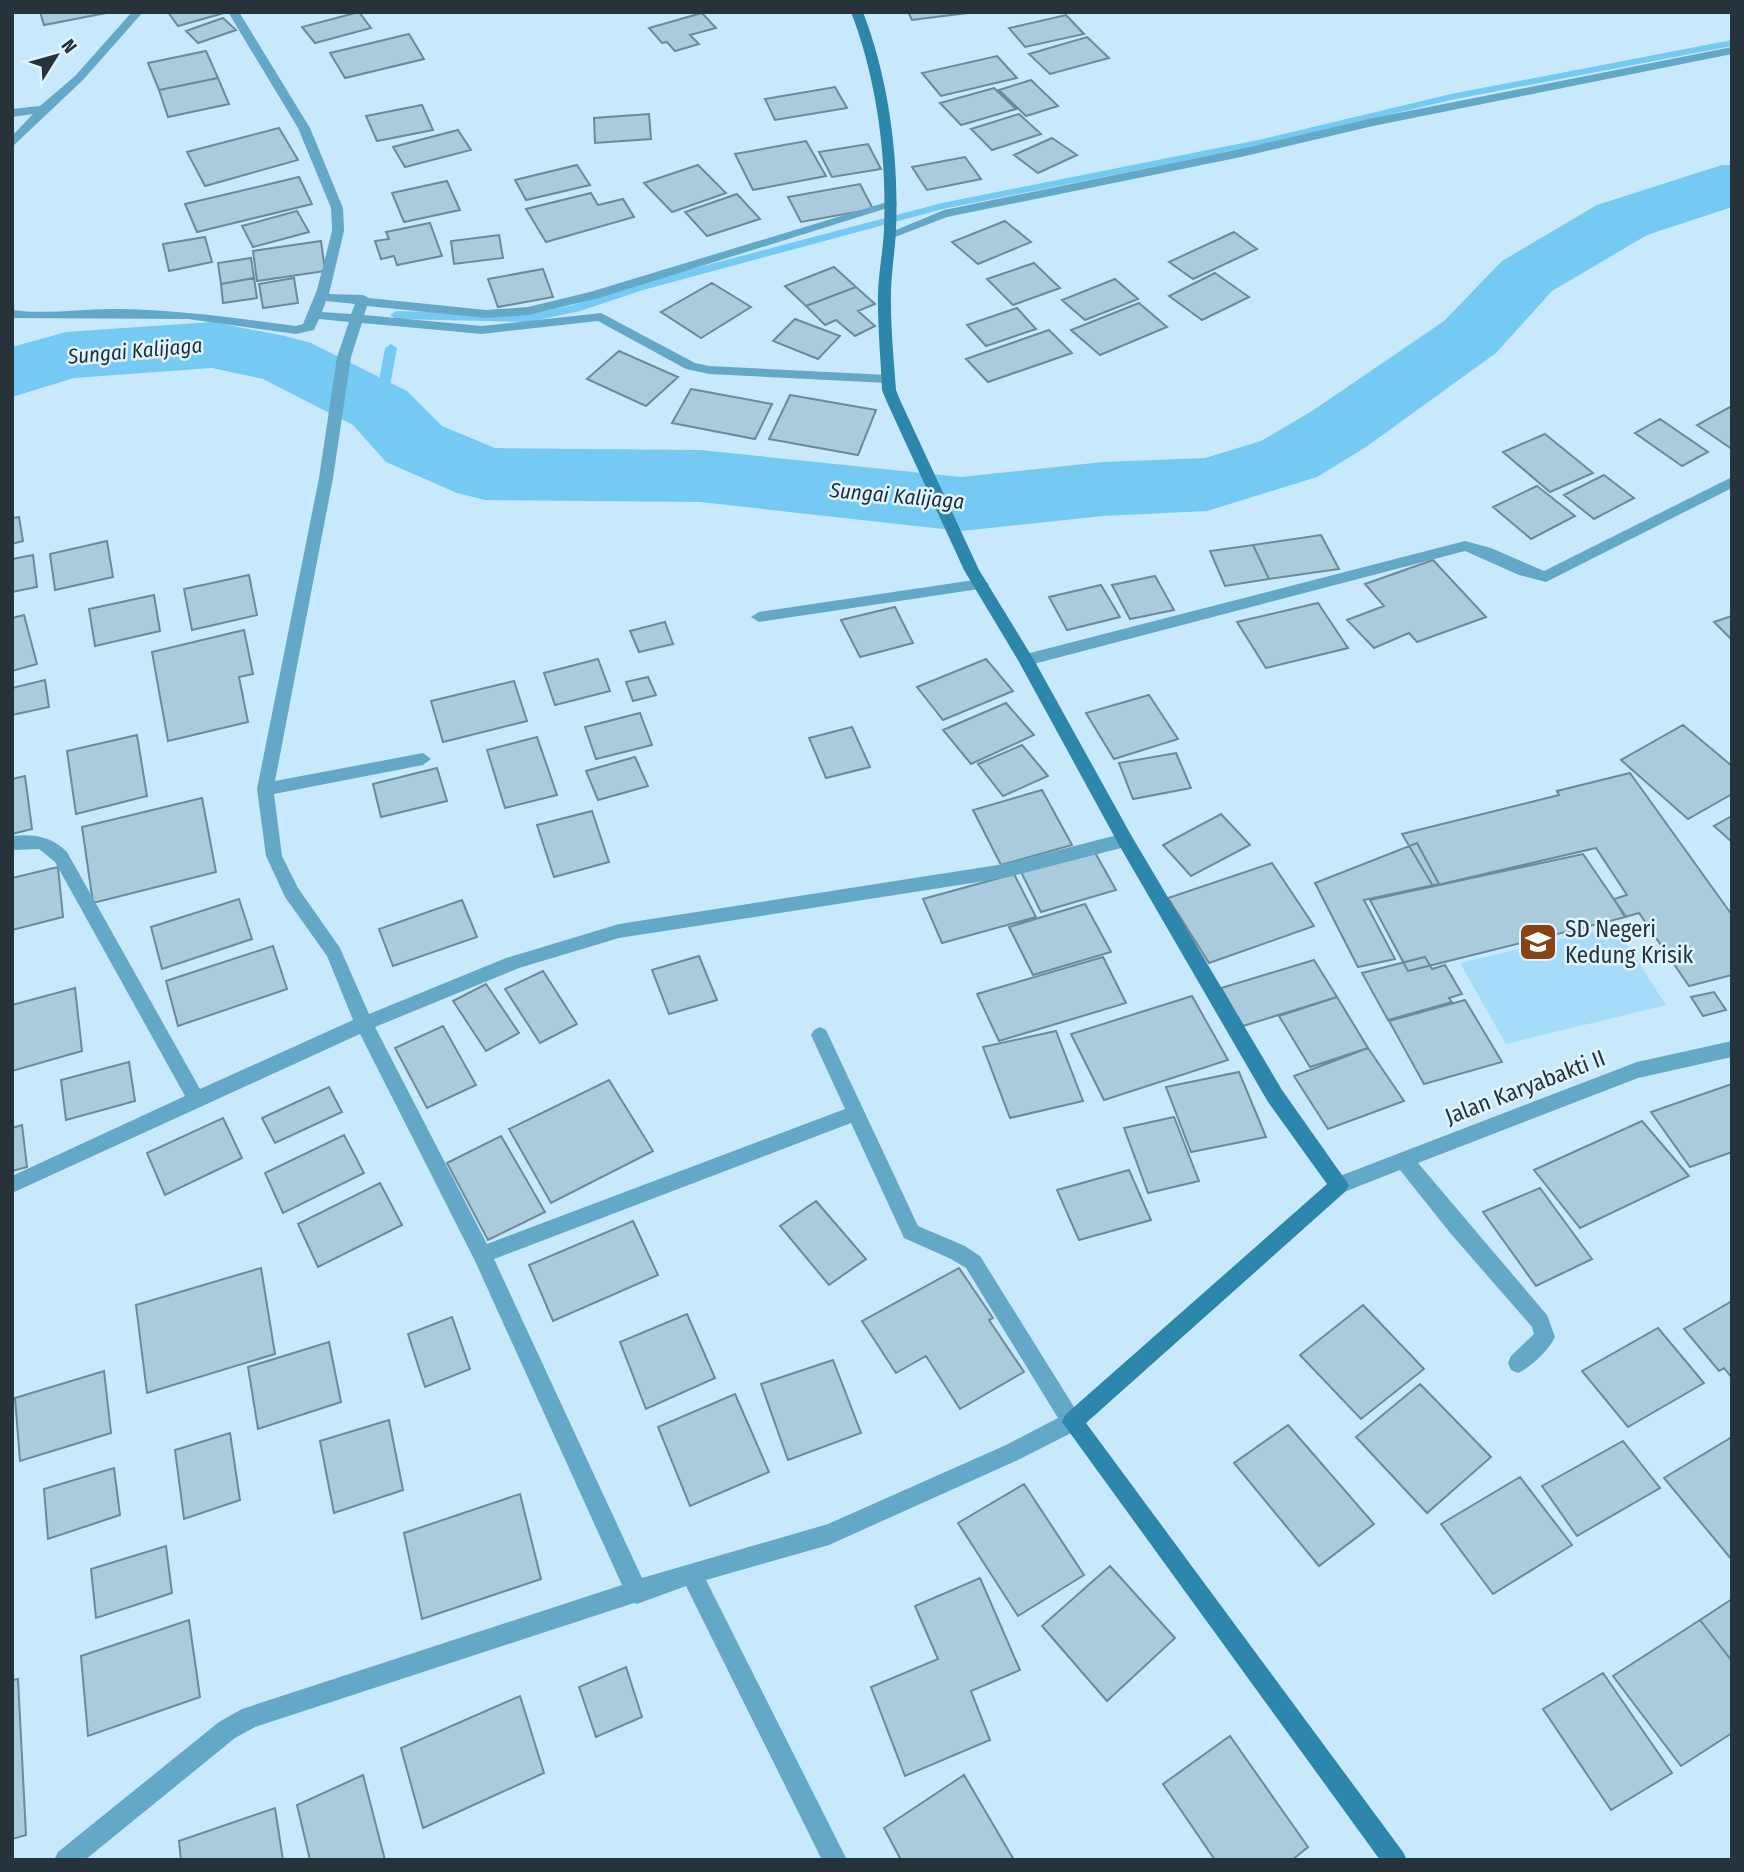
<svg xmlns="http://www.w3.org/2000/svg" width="1744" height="1872" font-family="'Fira Sans Condensed',sans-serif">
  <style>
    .green { fill: #a4dcf9 }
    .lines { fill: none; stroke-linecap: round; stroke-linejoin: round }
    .stream { fill: #75caf3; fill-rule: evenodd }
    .river { fill: #75caf3; fill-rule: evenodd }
    .building { fill: #aacbdc; stroke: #6b8a9a; stroke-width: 2 }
    .street { fill: #64a8c8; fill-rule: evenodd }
    .secondary { fill: #2d87ad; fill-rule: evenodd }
    .labels { text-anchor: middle; stroke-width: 5; stroke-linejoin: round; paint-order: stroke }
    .far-water-label { font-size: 21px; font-style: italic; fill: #1b2f39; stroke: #e0f4ff }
    .poi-label { font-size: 23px; fill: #26333a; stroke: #e0f4ff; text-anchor: start }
    .street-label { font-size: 23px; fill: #26333a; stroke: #e0f4ff }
  </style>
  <rect width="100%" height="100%" fill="#c8e9fb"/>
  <path class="green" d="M 1615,926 L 1666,1005 L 1506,1044 L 1460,963 Z"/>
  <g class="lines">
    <path class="stream" d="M 1732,40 L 1732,46 L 1451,100 L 1263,145 L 943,209 L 643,290 L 580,311 L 529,322 L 396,319 L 390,315 L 396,311 L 529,314 L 573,305 L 635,284 L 942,203 L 1263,139 L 1451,94 Z
      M 391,344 L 397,348 L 386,408 L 380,412 L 374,408 L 385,348 Z"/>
    <path class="river" d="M 1722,165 L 1732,165 L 1732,207 L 1647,235 L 1552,291 L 1496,353 L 1366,447 L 1317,477 L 1207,511 L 1103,516 L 961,531 L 700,502 L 485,500 L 457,493 L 386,462 L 353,425 L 263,379 L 212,368 L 74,378 L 12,397 L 12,347 L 66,332 L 212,322 L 285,336 L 311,343 L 407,391 L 442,426 L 495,448 L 700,450 L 961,477 L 1103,462 L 1205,458 L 1261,441 L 1312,411 L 1444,321 L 1502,261 L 1597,205 Z"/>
  </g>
  <path class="building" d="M 40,12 L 111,12 L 44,25 Z
    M 168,12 L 224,12 L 224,13 L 178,26 Z
    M 359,12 L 371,28 L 315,43 L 302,27 Z
    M 908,12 L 967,12 L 967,13 L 912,20 Z
    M 702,13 L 716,28 L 690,35 L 699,44 L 675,51 L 667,42 L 662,43 L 649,28 Z
    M 1066,15 L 1084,34 L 1025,47 L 1009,28 Z
    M 223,18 L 236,30 L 198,43 L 186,31 Z
    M 409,34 L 424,59 L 345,78 L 330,53 Z
    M 1087,37 L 1109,58 L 1050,74 L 1029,54 Z
    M 206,51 L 218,78 L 159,90 L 148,63 Z
    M 997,56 L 1017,78 L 941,96 L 922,73 Z
    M 218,78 L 229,104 L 168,117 L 159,90 Z
    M 1031,80 L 1058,106 L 1026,116 L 999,90 Z
    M 835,87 L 847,108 L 775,120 L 765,99 Z
    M 994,88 L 1016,109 L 961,125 L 940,103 Z
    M 422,105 L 433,130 L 377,141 L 366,116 Z
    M 649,114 L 651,139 L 595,143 L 594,118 Z
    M 1019,114 L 1041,134 L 992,150 L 971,129 Z
    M 279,128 L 298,160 L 205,186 L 187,152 Z
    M 458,130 L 471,150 L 405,167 L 393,147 Z
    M 1052,138 L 1077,155 L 1038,173 L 1014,155 Z
    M 806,141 L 826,176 L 753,190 L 735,154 Z
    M 868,144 L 881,169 L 832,177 L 819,152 Z
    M 965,157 L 981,179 L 927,190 L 912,167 Z
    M 577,165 L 590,185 L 526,200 L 515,180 Z
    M 698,165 L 726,193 L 672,212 L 644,183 Z
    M 299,177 L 312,204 L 197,232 L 185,204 Z
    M 447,181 L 460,210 L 404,222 L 392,193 Z
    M 860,184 L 873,209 L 801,222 L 788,197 Z
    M 591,193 L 598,205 L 623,199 L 634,217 L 546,242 L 526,209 Z
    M 737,194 L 760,219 L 707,236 L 685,212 Z
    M 297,211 L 309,232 L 253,247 L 242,226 Z
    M 1005,221 L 1031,242 L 978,264 L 952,242 Z
    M 430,223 L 442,256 L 397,265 L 394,256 L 381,259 L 375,241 L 389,239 L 386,232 Z
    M 1234,232 L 1257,249 L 1193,279 L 1169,262 Z
    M 499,235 L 503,258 L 454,264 L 451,241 Z
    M 205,237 L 212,262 L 169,271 L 163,244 Z
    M 321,241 L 325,271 L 257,281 L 253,251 Z
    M 251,258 L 254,278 L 221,284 L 218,263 Z
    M 1034,263 L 1060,288 L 1013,305 L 987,279 Z
    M 834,267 L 856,287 L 806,306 L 785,286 Z
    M 543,269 L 553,297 L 498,307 L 488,279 Z
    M 1215,273 L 1249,297 L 1202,320 L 1169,296 Z
    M 254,278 L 257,298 L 223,303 L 221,284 Z
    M 294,278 L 298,303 L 263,308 L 259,284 Z
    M 1115,279 L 1138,299 L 1085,320 L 1062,300 Z
    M 712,283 L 751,307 L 701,338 L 661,312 Z
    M 856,287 L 875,304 L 858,311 L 875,326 L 855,336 L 836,320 L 825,325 L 806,306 Z
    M 1139,303 L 1167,327 L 1100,355 L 1071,330 Z
    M 1017,308 L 1036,329 L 986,346 L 967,325 Z
    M 795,319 L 840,336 L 818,359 L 773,341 Z
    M 1049,330 L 1072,353 L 988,382 L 966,359 Z
    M 619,351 L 678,377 L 646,406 L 587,379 Z
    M 691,389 L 772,404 L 755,439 L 672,423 Z
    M 790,395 L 876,410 L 858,455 L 769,439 Z
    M 1730,407 L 1732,409 L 1732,449 L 1697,425 Z
    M 1660,419 L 1708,452 L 1682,466 L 1635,433 Z
    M 1545,434 L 1593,473 L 1550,492 L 1503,452 Z
    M 1604,475 L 1634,498 L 1594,519 L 1564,495 Z
    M 1537,486 L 1575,516 L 1531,539 L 1493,507 Z
    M 19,517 L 23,541 L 12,544 L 12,518 Z
    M 1321,535 L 1339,569 L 1269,579 L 1253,545 Z
    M 107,541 L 113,577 L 55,590 L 50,554 Z
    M 1253,545 L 1269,579 L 1225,586 L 1210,551 Z
    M 33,555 L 37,587 L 12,592 L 12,559 Z
    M 1433,560 L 1486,617 L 1417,642 L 1409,633 L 1374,648 L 1347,620 L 1384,606 L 1365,584 Z
    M 249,575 L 257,615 L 192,630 L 184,589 Z
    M 1155,576 L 1174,610 L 1130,619 L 1112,585 Z
    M 1101,585 L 1120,617 L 1067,630 L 1049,597 Z
    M 154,595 L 160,631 L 95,646 L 89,609 Z
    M 1318,603 L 1348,648 L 1266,668 L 1237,622 Z
    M 895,607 L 913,643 L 860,657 L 841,620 Z
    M 24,615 L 37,664 L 12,671 L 12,618 Z
    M 1732,616 L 1732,640 L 1714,622 Z
    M 665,622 L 673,644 L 639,652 L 630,631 Z
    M 244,630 L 253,674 L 239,677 L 248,722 L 168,741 L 152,652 Z
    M 598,659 L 610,691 L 555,705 L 544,673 Z
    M 986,659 L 1013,691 L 943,720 L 917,687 Z
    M 648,677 L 656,695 L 633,701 L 626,682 Z
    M 45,680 L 49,707 L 12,715 L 12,688 Z
    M 514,681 L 527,721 L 443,742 L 431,701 Z
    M 1149,695 L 1178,739 L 1114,759 L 1086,713 Z
    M 1006,703 L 1034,735 L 971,764 L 943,730 Z
    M 640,713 L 652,745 L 596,759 L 585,727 Z
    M 1683,725 L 1732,766 L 1732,794 L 1688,819 L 1621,760 Z
    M 852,727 L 870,767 L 826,778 L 809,738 Z
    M 137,735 L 147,796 L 76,814 L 67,751 Z
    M 537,737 L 557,795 L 505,808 L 487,750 Z
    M 1022,745 L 1048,776 L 1003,796 L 978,764 Z
    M 1176,753 L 1191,788 L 1133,799 L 1119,763 Z
    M 635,757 L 648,786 L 598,800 L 586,771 Z
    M 437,768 L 447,801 L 381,817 L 373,784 Z
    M 1630,773 L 1732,915 L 1732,975 L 1689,986 L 1639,913 L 1625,917 L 1614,899 L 1627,895 L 1596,848 L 1433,886 L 1402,834 L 1559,795 L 1557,791 Z
    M 25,776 L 32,829 L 12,834 L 12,779 Z
    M 1042,790 L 1072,845 L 1001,865 L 973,810 Z
    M 202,798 L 216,872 L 93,903 L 82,827 Z
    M 592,811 L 609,862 L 554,877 L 537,825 Z
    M 1221,814 L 1250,845 L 1191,876 L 1163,845 Z
    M 1732,816 L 1732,842 L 1714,826 Z
    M 1417,843 L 1439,884 L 1364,900 L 1395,959 L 1358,967 L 1315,883 Z
    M 1093,849 L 1116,890 L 1041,912 L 1020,870 Z
    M 1583,854 L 1626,917 L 1408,971 L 1370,900 Z
    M 1272,863 L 1314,926 L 1209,963 L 1168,898 Z
    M 58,867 L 63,917 L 12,930 L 12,878 Z
    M 1014,874 L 1036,917 L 942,943 L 923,899 Z
    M 239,899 L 252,939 L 162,969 L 151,927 Z
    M 462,900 L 477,937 L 393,966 L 379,929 Z
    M 1085,904 L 1111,952 L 1033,975 L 1009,927 Z
    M 273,946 L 287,989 L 178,1026 L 166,981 Z
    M 699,956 L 717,1000 L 669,1014 L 652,970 Z
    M 1103,957 L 1126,1003 L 999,1041 L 977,994 Z
    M 1425,957 L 1432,969 L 1445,965 L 1462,994 L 1449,998 L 1452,1002 L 1388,1020 L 1362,973 Z
    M 1314,960 L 1337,997 L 1243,1026 L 1221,988 Z
    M 543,971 L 577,1024 L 540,1043 L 505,989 Z
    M 486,984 L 519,1033 L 486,1051 L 453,1001 Z
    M 75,988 L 82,1051 L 12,1071 L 12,1005 Z
    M 1714,992 L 1726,1010 L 1703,1016 L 1691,997 Z
    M 1192,996 L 1228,1060 L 1104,1100 L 1071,1034 Z
    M 1337,997 L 1368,1048 L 1310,1067 L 1279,1016 Z
    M 1465,1000 L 1502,1062 L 1424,1084 L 1389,1021 Z
    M 443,1026 L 476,1085 L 427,1108 L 395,1048 Z
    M 1056,1031 L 1083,1101 L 1010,1118 L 983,1047 Z
    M 1368,1048 L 1404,1101 L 1328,1129 L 1294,1076 Z
    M 129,1062 L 135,1101 L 66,1120 L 61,1080 Z
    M 1239,1072 L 1266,1137 L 1191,1152 L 1166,1087 Z
    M 609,1080 L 653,1151 L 551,1203 L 509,1129 Z
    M 1732,1084 L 1732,1152 L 1690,1167 L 1651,1112 Z
    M 329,1087 L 342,1112 L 275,1143 L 262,1118 Z
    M 1174,1117 L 1199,1181 L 1148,1193 L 1124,1128 Z
    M 223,1118 L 242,1158 L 165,1195 L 147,1153 Z
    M 1642,1121 L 1689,1176 L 1580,1228 L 1534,1170 Z
    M 22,1125 L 27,1167 L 12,1171 L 12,1128 Z
    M 344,1135 L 364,1173 L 283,1213 L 265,1173 Z
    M 501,1136 L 545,1212 L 488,1240 L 447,1163 Z
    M 1129,1170 L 1151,1220 L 1079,1240 L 1057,1190 Z
    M 380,1183 L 402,1225 L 318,1267 L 298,1224 Z
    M 1540,1188 L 1592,1259 L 1536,1286 L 1483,1212 Z
    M 816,1201 L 866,1259 L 829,1285 L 780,1226 Z
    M 633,1221 L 658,1275 L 553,1321 L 529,1265 Z
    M 261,1268 L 275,1354 L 147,1393 L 136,1305 Z
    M 959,1268 L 993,1318 L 989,1320 L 1024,1372 L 960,1409 L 926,1356 L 896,1373 L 862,1321 Z
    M 1732,1301 L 1732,1378 L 1724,1368 L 1719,1371 L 1684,1329 Z
    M 1363,1305 L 1424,1369 L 1361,1419 L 1300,1355 Z
    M 687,1314 L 715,1378 L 646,1409 L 620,1342 Z
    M 452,1317 L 470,1369 L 425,1387 L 408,1334 Z
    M 1658,1328 L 1704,1383 L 1628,1427 L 1582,1371 Z
    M 329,1342 L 341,1402 L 258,1429 L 248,1367 Z
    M 833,1360 L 861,1433 L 788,1460 L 761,1384 Z
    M 104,1371 L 111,1433 L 20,1461 L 15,1398 Z
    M 1420,1384 L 1491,1457 L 1427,1513 L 1356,1437 Z
    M 735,1394 L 769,1472 L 690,1506 L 658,1427 Z
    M 389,1420 L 403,1490 L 334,1513 L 320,1441 Z
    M 1288,1425 L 1374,1524 L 1319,1566 L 1234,1463 Z
    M 230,1433 L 240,1500 L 184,1519 L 175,1450 Z
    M 1732,1437 L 1732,1560 L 1664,1478 Z
    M 1623,1441 L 1660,1488 L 1577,1536 L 1542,1486 Z
    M 114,1468 L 120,1515 L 48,1539 L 44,1489 Z
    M 1520,1477 L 1572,1545 L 1493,1594 L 1441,1524 Z
    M 1024,1484 L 1084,1575 L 1018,1616 L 958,1523 Z
    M 520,1494 L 541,1579 L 422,1619 L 404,1533 Z
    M 166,1546 L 172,1593 L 96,1618 L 91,1569 Z
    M 1110,1566 L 1175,1638 L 1107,1701 L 1042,1626 Z
    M 980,1578 L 1020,1670 L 971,1691 L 990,1740 L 905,1776 L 871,1687 L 938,1659 L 915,1606 Z
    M 1732,1599 L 1732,1661 L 1700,1620 Z
    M 189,1620 L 200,1697 L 88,1736 L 81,1656 Z
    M 1700,1620 L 1732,1661 L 1732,1733 L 1681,1766 L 1613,1676 Z
    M 626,1667 L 642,1717 L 596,1737 L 579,1687 Z
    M 1603,1673 L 1672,1773 L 1611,1810 L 1543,1709 Z
    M 18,1679 L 26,1835 L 12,1839 L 12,1680 Z
    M 520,1696 L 544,1773 L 423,1828 L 401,1748 Z
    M 1230,1736 L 1308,1847 L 1292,1860 L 1215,1860 L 1163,1784 Z
    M 363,1775 L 385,1860 L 310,1860 L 297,1805 Z
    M 964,1775 L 1014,1860 L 901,1860 L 884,1828 Z
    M 275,1808 L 283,1860 L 181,1860 L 179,1841 Z"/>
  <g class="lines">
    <path class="street" d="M 132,12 L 143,12 L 83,80 L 12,147 L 12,136 L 33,114 L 12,117 L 12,109 L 40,106 L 75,76 Z
      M 228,12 L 239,12 L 310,128 L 343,208 L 344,231 L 329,294 L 363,295 L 369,298 L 486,310 L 528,307 L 590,292 L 887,202 L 895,202 L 897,205 L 599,298 L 528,315 L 486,318 L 367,306 L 364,315 L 482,326 L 601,313 L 695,363 L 709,366 L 888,375 L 895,379 L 888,383 L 709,374 L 686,369 L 598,321 L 482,334 L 362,323 L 351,357 L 333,478 L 275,781 L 423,753 L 431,759 L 423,765 L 274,794 L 282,856 L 298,888 L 340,948 L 369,1014 L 506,958 L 619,924 L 1004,864 L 1125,833 L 1131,835 L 1133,840 L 1131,845 L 1125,847 L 1004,878 L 619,938 L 519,968 L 375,1027 L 487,1244 L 845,1109 L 811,1035 L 814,1030 L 820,1027 L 826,1030 L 918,1226 L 965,1246 L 980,1256 L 1079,1415 L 1082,1422 L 1079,1429 L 1020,1459 L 829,1545 L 706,1580 L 847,1860 L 822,1860 L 686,1586 L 637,1604 L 634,1603 L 255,1727 L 235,1738 L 85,1860 L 54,1860 L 58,1852 L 219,1722 L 242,1709 L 622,1585 L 475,1261 L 360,1034 L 12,1193 L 12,1176 L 185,1096 L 55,862 L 39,849 L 12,850 L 12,836 C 34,834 51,836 67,852 L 200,1089 L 353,1020 L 327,956 L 285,897 L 266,856 L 257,789 L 319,478 L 337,357 L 349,322 L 319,319 L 314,330 L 296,334 L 188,319 L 12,318 L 12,310 C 48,315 84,308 120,309 C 179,310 237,318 296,326 L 303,324 L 317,290 L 332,231 L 331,208 L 298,128 ZM 326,301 L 355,304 L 351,314 L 322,312 ZM 851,1123 L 904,1238 L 951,1259 L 966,1268 L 1058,1418 L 1006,1445 L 828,1524 L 642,1578 L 494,1259 Z
      M 1732,47 L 1732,54 L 1373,126 L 1241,157 L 947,217 L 890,239 L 884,235 L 944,210 L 1241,149 L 1373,118 Z
      M 1732,477 L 1732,488 L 1546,582 L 1519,575 L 1465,551 L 1026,666 L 1018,660 L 1026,654 L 1465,541 L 1491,548 L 1544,571 Z
      M 981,579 L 989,584 L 986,588 L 759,622 L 751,617 L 759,612 Z
      M 1732,1041 L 1732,1057 L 1638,1078 L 1418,1163 L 1547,1315 L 1555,1337 C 1549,1350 1531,1367 1518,1373 L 1511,1370 L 1508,1363 L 1511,1356 L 1534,1334 L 1532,1327 L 1451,1234 L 1400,1170 L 1339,1194 L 1332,1191 L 1329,1185 L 1332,1179 L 1637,1062 Z"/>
    <path class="secondary" d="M 851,12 L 863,12 C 889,80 899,157 896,229 C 895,254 890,279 891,304 C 891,333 894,361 896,390 L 900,400 L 979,570 L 1034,660 L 1131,835 L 1282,1090 L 1349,1185 L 1346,1191 L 1086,1423 L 1403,1852 L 1407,1860 L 1380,1860 L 1062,1422 L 1065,1415 L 1327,1184 L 1268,1102 L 1119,845 L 1019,662 L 964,570 L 886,400 L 882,390 C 881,361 878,333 878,304 C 877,279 883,254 884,229 C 887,157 877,80 851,12 Z"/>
  </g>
  <defs>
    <symbol id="school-square" viewBox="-11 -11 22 22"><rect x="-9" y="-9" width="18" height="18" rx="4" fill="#864313" stroke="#e0f4ff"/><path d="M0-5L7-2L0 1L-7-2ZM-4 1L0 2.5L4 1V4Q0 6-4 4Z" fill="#fff"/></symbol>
  </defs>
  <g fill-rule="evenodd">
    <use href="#school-square" x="1516" y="920" width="44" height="44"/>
  </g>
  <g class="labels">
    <g class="far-water-label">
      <text transform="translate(135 351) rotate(-5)" y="7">Sungai Kalijaga</text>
      <text transform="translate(897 496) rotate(5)" y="7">Sungai Kalijaga</text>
    </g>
    <g class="poi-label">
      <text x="1565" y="937">SD Negeri<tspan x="1565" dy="26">Kedung Krisik</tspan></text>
    </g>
    <g class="street-label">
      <text transform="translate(1525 1087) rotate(-21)" y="8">Jalan Karyabakti II</text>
    </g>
  </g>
  <rect width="1744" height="1872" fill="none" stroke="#26333a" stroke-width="28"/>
  <g transform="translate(56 56) rotate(53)" stroke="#e0f4ff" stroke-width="5" paint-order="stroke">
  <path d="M0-5L12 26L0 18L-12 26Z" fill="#26333a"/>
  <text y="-10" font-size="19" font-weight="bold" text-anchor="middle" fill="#26333a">N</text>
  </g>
</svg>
